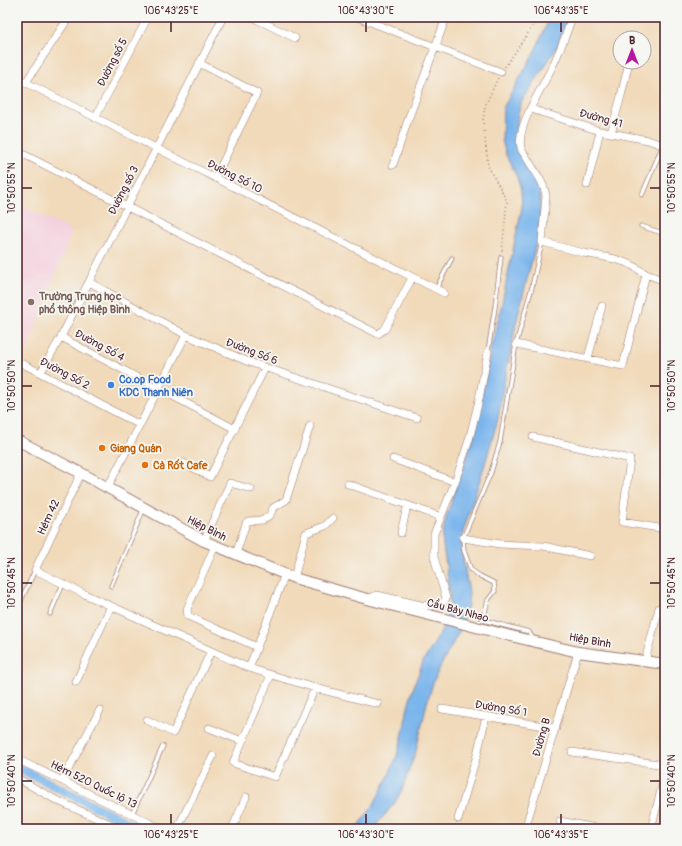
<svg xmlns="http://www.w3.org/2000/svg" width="682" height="846" font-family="Pangolin,sans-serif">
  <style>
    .built { fill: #f4cfdd }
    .water { fill: #7ab5ec; stroke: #626a8c }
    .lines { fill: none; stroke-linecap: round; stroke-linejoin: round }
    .canal { stroke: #7ab5ec; stroke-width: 9 }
    .service-casing { stroke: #9e7c72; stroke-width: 5 }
    .minor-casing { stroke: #9e7c72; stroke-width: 8 }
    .secondary-casing { stroke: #9e7c72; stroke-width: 12 }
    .path { stroke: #9e7c72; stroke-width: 1.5; stroke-dasharray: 1 3; stroke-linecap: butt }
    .service { stroke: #fff; stroke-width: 3.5 }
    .minor { stroke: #fff; stroke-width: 7 }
    .secondary { stroke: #fff; stroke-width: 10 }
    .ticks { fill: none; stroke: #4a1f2b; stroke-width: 1.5 }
    .education-dot { fill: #8d6e63; stroke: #f6f6f2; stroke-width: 1.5 }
    .shop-dot { fill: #3f7fe0; stroke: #f6f6f2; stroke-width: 1.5 }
    .food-dot { fill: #e8710a; stroke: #f6f6f2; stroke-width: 1.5 }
    .labels { text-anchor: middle; stroke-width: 3.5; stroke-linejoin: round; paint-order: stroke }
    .street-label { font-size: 11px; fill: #4a1f2b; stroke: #f6f6f2 }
    .education-label { font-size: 11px; font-weight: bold; fill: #785e54; stroke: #f6f6f2; text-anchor: start }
    .shop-label { font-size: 11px; font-weight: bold; fill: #366cbe; stroke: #f6f6f2; text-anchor: start }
    .food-label { font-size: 11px; font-weight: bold; fill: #c56008; stroke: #f6f6f2; text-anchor: start }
    .neatline { fill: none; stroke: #4a1f2b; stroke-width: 1.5 }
    .ticks-label { font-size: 10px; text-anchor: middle; fill: #4a1f2b }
  </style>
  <rect width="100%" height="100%" fill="#f6f6f2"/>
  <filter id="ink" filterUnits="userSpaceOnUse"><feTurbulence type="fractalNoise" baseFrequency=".025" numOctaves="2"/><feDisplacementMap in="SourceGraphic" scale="8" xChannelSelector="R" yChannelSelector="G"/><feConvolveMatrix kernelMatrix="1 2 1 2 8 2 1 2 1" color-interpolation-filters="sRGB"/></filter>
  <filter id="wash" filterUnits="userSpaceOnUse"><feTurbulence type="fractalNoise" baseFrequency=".012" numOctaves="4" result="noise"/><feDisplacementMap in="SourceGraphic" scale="16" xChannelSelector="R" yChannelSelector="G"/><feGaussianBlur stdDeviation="0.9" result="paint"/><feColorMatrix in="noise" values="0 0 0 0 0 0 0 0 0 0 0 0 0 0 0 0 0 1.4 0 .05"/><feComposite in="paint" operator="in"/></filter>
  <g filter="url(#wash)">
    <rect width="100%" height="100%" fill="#f1daba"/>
    <path class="built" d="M 17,204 L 72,231 L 17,374 Z"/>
    <path class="water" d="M 550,17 L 568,17 L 557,47 L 547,63 L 522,101 L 518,113 L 517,124 L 519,148 L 540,191 L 540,221 L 536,244 L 517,319 L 503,389 L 498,419 L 485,464 L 463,532 L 462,552 L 469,593 L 468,605 L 462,626 L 438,671 L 433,683 L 427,703 L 416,751 L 402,790 L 394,804 L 373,829 L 356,829 L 373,806 L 388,777 L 397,756 L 403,733 L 409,702 L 415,683 L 423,662 L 441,632 L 450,607 L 448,580 L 442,538 L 446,517 L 476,429 L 491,346 L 500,312 L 522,207 L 521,191 L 517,177 L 506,155 L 502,140 L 503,108 L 534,53 Z"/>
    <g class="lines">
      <path class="canal" d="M 17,767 L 140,829"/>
    </g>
  </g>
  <g filter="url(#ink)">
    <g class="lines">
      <defs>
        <path id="service" d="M 663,188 L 665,188
          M 642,195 L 663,145
          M 641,226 L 665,234
          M 436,289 L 452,258
          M 488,351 L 495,307 L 501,257
          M 111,586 L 144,508
          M 17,609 L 35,570
          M 50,614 L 63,584
          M 533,639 L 529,632 L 483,620 L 488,600 L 495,591 L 494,583 L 480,576 L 471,570 L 464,551 L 463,538 L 491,472 L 500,442 L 516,344 L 532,287 L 542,242
          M 132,814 L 163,746"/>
        <path id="minor" d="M 252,17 L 295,38
          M 357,17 L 501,72
          M 572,17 C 566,35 559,54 550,71 C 541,90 516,127 521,148 C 522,152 525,155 527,158 C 534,171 544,181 546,196 L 542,242 L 584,253 L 615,259 L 630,264 L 646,274 L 665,281
          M 199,63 L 257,93 L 215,178
          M 17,78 L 444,293
          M 26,82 L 69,17
          M 17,88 L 22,81
          M 531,109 L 600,131 L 648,140 L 665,146
          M 95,118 L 148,17
          M 611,133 L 621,96 L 629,62
          M 17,151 L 378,334 L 385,329 L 412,278
          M 393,165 L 409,117 L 446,18
          M 587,185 L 600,131
          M 89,282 L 186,335 L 249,362 L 417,418
          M 61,337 L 235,429
          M 516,344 L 623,366 L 646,274
          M 588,358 L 602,306
          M 23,364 L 140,425
          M 41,372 L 61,337 L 223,17
          M 533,437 L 630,459 L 622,522 L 665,529
          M 393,459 L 455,482
          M 184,463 L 210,477 L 265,368
          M 81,473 L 35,570 L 82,593 L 249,668 L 315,688 L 378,704
          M 348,484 L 441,517
          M 108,487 L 186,335
          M 401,533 L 407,506
          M 463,538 L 500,544 L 543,546 L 590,556
          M 204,541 L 230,483 L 251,489
          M 215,546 L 187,609 L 188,616 L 257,647
          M 236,554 L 246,523 L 248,521 L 263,520 L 270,515 L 273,508 L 286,500 L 310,426
          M 294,578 L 306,533 L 325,526 L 333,518
          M 367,599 L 377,595 L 421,605 L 432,606 L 442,605 L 446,598 L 434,557 L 434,534 L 455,482 L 469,440 L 478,404 L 488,352
          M 645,661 L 659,608
          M 249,668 L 285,574
          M 271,675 L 233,763 L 275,777 L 315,688
          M 76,682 L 111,606
          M 442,709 L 556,728
          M 147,720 L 173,733 L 211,651
          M 209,728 L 242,741
          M 572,752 L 665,765
          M 17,759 L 162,829
          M 17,778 L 56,800 L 121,829
          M 62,781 L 100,710
          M 458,819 L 477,755 L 486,716
          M 560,821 L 601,829
          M 177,829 L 213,756
          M 232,829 L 246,797
          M 527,829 L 527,822 L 578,652
          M 651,829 L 665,774"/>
        <path id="secondary" d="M 17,440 L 81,473 L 204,541 L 294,578 L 367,599 L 511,636 L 578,652 L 665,664"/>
      </defs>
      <use href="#service" class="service-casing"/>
      <use href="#minor" class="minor-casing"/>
      <use href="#secondary" class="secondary-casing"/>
      <path class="path" d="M 505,67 L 539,17
        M 498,78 L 485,106 L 483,121 L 488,166 L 507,201 L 502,252"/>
      <use href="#service" class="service"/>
      <use href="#minor" class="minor"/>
      <use href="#secondary" class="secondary"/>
    </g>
  </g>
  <path class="ticks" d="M 171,22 L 171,32M 366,22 L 366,32M 561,22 L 561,32M 22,188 L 32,188M 650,188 L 660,188M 22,386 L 32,386M 650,386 L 660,386M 22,583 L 32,583M 650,583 L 660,583M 22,781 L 32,781M 650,781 L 660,781M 171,814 L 171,824M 366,814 L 366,824M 561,814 L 561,824"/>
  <circle class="education-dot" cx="31" cy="302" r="4"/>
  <circle class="shop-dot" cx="111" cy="385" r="4"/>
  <g class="food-dot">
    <circle cx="102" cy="448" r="4"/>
    <circle cx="145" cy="465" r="4"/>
  </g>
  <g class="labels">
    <g class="street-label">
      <text transform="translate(112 62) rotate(-63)" y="4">Đường số 5</text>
      <text transform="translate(601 118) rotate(15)" y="4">Đường 41</text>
      <text transform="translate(235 176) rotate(27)" y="4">Đường Số 10</text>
      <text transform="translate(123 190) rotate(-63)" y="4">Đường số 3</text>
      <text transform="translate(100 345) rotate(28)" y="4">Đường Số 4</text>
      <text transform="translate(252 351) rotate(21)" y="4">Đường Số 6</text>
      <text transform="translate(65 373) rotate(28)" y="4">Đường Số 2</text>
      <text transform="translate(48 517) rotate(-65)" y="4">Hẻm 42</text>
      <text transform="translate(207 528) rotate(27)" y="4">Hiệp Bình</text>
      <text transform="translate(458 610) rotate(15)" y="4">Cầu Bảy Nhạo</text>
      <text transform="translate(590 640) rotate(10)" y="4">Hiệp Bình</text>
      <text transform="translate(501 708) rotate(9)" y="4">Đường Số 1</text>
      <text transform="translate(541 737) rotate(-74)" y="4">Đường B</text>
      <text transform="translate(94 784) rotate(26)" y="4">Hẻm 520 Quốc lộ 13</text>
    </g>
    <g class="education-label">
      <text x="39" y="300">Trường Trung học<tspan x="39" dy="13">phổ thông Hiệp Bình</tspan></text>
    </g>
    <g class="shop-label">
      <text x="119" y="383">Co.op Food<tspan x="119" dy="13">KDC Thanh Niên</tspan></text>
    </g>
    <g class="food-label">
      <text x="110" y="452">Giang Quán</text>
      <text x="153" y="469">Cà Rốt Cafe</text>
    </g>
  </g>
  <rect width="682" height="846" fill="none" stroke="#f6f6f2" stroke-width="44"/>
  <g transform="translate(632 50)"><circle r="19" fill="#f6f6f2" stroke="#b1a0a2"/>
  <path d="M0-3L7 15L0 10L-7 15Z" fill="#b5179e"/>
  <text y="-6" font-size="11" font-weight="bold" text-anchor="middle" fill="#4a1f2b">B</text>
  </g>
  <rect x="22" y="22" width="638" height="802" class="neatline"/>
  <g class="ticks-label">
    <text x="171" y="14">106°43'25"E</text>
    <text x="366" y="14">106°43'30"E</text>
    <text x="561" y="14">106°43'35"E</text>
    <text transform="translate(11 188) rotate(-90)" y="4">10°50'55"N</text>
    <text transform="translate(671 188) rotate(-90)" y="4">10°50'55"N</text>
    <text transform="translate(11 386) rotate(-90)" y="4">10°50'50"N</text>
    <text transform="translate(671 386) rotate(-90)" y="4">10°50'50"N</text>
    <text transform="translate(11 583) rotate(-90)" y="4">10°50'45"N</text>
    <text transform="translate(671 583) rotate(-90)" y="4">10°50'45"N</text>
    <text transform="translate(11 781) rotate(-90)" y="4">10°50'40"N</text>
    <text transform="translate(671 781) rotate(-90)" y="4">10°50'40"N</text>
    <text x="171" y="838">106°43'25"E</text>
    <text x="366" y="838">106°43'30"E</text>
    <text x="561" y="838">106°43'35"E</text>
  </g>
</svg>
